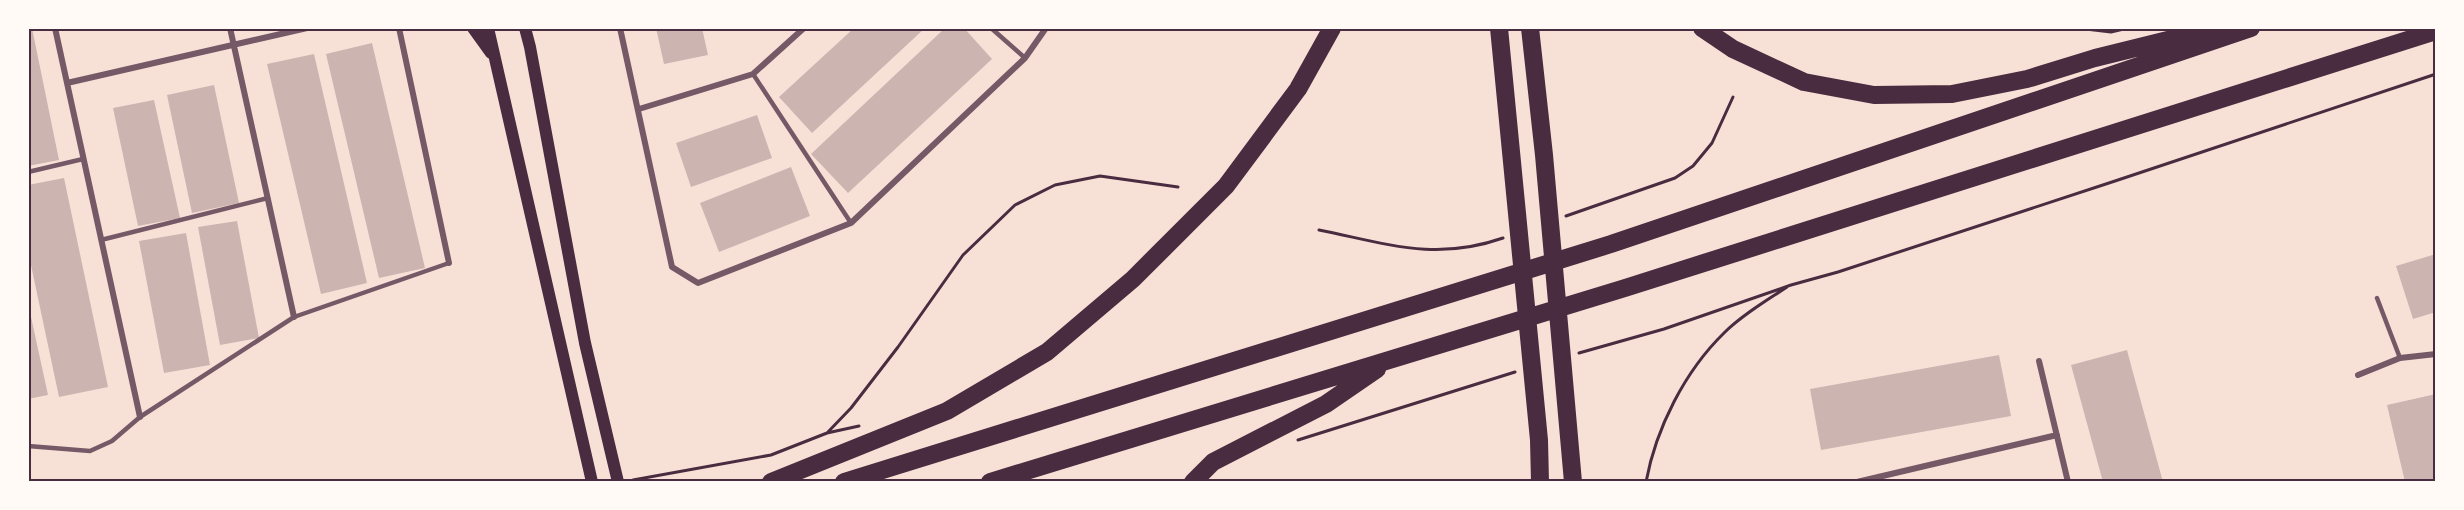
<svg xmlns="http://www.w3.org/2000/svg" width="2464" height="510" font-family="'Asap Condensed',sans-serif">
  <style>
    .building { fill: #ccb4b1 }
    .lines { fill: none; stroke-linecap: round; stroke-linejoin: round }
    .path { stroke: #4a2c40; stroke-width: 3 }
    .service { stroke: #755966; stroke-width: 4.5 }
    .minor { stroke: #755966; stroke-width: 6 }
    .secondary { stroke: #4a2c40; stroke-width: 12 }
    .motorway { stroke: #4a2c40; stroke-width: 18 }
    .neatline { fill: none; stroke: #4a2c40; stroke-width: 2 }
  </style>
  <rect width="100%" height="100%" fill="#f7e1d7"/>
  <path class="building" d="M 28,28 L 32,28 L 59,160 L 28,166 Z
    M 656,28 L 702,28 L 708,55 L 664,64 Z
    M 854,28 L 925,28 L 812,133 L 779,97 Z
    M 945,28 L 964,28 L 992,59 L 848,193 L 811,154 Z
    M 372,43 L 425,268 L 379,278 L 326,54 Z
    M 314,54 L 367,283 L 321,294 L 267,64 Z
    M 214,85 L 239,203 L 192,213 L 167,95 Z
    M 154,100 L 180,218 L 138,226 L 113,108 Z
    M 757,115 L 772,158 L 691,187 L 676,143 Z
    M 791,167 L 810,216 L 719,252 L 700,203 Z
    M 64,178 L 108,387 L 59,397 L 28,251 L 28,185 Z
    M 237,221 L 259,338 L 220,345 L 198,227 Z
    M 186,233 L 210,365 L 164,373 L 139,241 Z
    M 2436,254 L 2436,312 L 2413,319 L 2396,266 Z
    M 28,303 L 48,395 L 28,399 Z
    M 2127,350 L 2132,369 L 2163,482 L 2103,482 L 2071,365 Z
    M 1999,355 L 2011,416 L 1821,450 L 1810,389 Z
    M 2436,394 L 2436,482 L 2405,482 L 2387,405 Z"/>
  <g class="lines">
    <path class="path" d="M 2077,28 L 2111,32 L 2128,28
      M 1566,216 L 1675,178 L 1693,166 L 1712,143 L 1733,97
      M 1319,230 C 1385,243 1435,262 1503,238
      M 1579,353 L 1664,329 L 1791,285 L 1838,272 L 2112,182 L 2436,74
      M 827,433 L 851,408 L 898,347 L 963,255 L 1015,205 L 1055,185 L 1100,176 L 1178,187
      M 1298,440 L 1515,372
      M 633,480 L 771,455 L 827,433 L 859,426
      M 1646,482 C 1656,428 1685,371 1724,333 C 1742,315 1766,301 1787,287"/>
    <path class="service" d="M 991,28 L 1025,58
      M 753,74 L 851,223
      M 28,172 L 83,159
      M 101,240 L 268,198
      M 2377,298 L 2400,358
      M 28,446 L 90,451 L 112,441 L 140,417 L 294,317 L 449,263"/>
    <path class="minor" d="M 55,28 L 140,417
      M 230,28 L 294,317
      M 399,28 L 449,263
      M 620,28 L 672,267 L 698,283 L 851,223 L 1025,58 L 1046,28
      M 67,83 L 307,28
      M 639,109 L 753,74 L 804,28
      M 2039,361 L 2068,482
      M 2358,375 L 2400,358 L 2436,354
      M 1857,482 L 2057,435"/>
    <path class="secondary" d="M 473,28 L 491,53
      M 488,28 L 592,482
      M 525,28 L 530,47 L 585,343 L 618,482"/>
    <path class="motorway" d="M 1499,28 L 1539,440 L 1540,482
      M 1530,28 L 1544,155 L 1573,482
      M 1702,28 L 1733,49 L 1804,82 L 1874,95 L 1952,94 L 2027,79 L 2095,58 L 2184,36 L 2215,31
      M 771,482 L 947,411 L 1047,352 L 1133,279 L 1226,186 L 1298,89 L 1332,28
      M 844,482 L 1611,244 L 2251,28
      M 990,482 L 1625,288 L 2436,31
      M 1193,482 L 1213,462 L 1326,404 L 1377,369"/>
  </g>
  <rect width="2464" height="510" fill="none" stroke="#fffaf5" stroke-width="60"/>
  <rect x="30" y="30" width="2404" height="450" class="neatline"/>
</svg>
